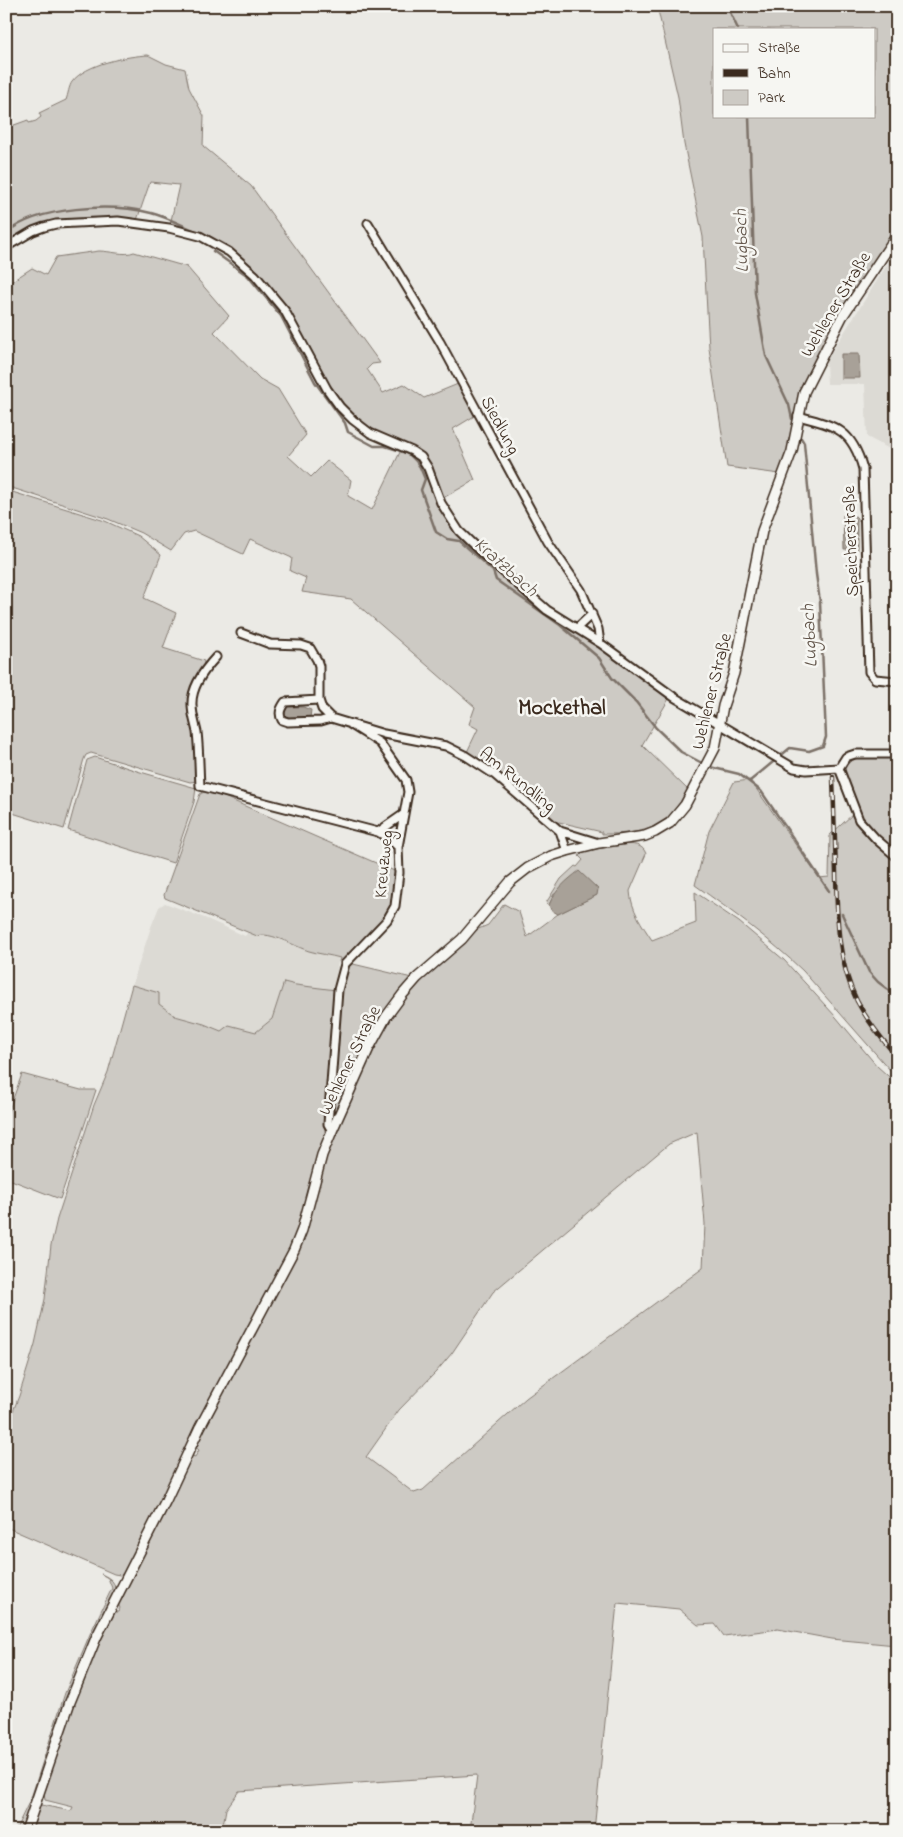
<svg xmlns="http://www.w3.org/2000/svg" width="903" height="1837" font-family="'Indie Flower',sans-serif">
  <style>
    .built { fill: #dcdad4 }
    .green { fill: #cdcac4; stroke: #847a71; fill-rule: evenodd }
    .water { fill: #a8a198; stroke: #7c7167 }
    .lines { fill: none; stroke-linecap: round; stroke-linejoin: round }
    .stream { stroke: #7c7167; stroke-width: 2.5 }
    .minor-casing { stroke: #3b2a1e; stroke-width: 11 }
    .tertiary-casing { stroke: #3b2a1e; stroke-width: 12 }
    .minor { stroke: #f6f6f2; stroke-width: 7 }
    .tertiary { stroke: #f6f6f2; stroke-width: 9 }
    .rail-casing { stroke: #3b2a1e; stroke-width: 4.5 }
    .rail { stroke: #f6f6f2; stroke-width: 2.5; stroke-dasharray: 8; stroke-linecap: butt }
    .labels { text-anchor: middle; stroke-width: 5; stroke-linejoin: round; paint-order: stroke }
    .street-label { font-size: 18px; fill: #3b2a1e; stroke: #f6f6f2 }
    .water-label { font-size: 19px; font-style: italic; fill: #615449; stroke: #f6f6f2 }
    .district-label { font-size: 22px; font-weight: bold; fill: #3b2a1e; stroke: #f6f6f2 }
  </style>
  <rect width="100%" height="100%" fill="#ebeae5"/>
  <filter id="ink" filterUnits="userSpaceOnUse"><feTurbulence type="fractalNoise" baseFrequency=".02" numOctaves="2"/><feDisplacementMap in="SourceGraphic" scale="10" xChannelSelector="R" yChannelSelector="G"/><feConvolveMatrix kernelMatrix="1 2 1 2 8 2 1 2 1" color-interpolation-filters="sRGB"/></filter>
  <g filter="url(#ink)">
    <path class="built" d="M 897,249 L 897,453 L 867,437 L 865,384 L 827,384 L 826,361 Z
      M 165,903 L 207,919 L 245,936 L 248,932 L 257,936 L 260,935 L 273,937 L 309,951 L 340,958 L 337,966 L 341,968 L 336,990 L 296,985 L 284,982 L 272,1019 L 256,1032 L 229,1025 L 221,1031 L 204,1024 L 175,1016 L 159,1004 L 159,993 L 132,985 L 151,927 L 159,907 Z"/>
    <path class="green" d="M 657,6 L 897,6 L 897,226 L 832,326 L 830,323 L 828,325 L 829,332 L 800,391 L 788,451 L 780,474 L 727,467 L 709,348 L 703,237 L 684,144 L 678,97 ZM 714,29 L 874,29 L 874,116 L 714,116 Z
      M 148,55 L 166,64 L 185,69 L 189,88 L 204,116 L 203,146 L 251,186 L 380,363 L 372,364 L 367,369 L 383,393 L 404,384 L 424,398 L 458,384 L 476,415 L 453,429 L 475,480 L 443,498 L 431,466 L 422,454 L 403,443 L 372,432 L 362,425 L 342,406 L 329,388 L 287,310 L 258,275 L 231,250 L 205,235 L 170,225 L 179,185 L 150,182 L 136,223 L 56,224 L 6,247 L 6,128 L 28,120 L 29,123 L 36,121 L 41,117 L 39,113 L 66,100 C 68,95 69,86 72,82 C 85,64 127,56 148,55 Z
      M 99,251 C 110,251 125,256 134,252 L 187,267 L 229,316 L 214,332 L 260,379 L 278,389 L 306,435 L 288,456 L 311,477 L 327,461 L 351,480 L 348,496 L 372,510 L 402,448 L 419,459 L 458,532 L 499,573 L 544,610 L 598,646 L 670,697 L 642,745 L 688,790 C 683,797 678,806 672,813 C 655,833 627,834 602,834 L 602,832 L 559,822 L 556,824 C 527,800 500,771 467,752 L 478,729 L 469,724 L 475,707 L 351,599 L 302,592 L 306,578 L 290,571 L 292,558 L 250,539 L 243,554 L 194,531 L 184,534 L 171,551 L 141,533 L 108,519 L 6,486 L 6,285 L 32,268 L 46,275 L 56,257 Z
      M 6,490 L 105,521 L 138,536 L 161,555 L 144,598 L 176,613 L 163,648 L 204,661 L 203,668 L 193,687 L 197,781 L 190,782 L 91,753 L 86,755 L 84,759 L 64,829 L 6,811 Z
      M 95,757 L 137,771 L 196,788 L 194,802 L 173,863 L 68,830 L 87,760 Z
      M 866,757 L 897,757 L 897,853 L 877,836 L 862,821 L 845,776 C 843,762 854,758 866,757 Z
      M 750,780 L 819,878 L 829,877 L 830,835 L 853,814 L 865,832 L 897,860 L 897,1078 L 803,971 C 770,939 733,912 695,885 L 709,831 L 734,782 Z
      M 208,790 L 399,873 L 390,914 L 345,964 L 339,962 L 340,958 C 330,955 319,954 309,951 C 296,947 270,931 257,936 L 165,898 L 164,895 L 200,794 Z
      M 628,844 C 636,845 643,845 646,854 L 630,891 C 631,909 642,925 652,940 L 696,923 L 695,892 L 739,922 L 784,960 L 836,1017 L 877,1066 L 897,1084 L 897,1649 L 896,1645 L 832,1639 L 778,1629 L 724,1636 L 715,1624 L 698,1625 L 679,1609 L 617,1603 L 594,1831 L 470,1831 L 477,1775 L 239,1791 L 226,1809 L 222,1831 L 30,1831 L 41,1805 L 71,1811 L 73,1807 L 45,1800 L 44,1792 L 73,1703 L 112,1612 L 118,1612 L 120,1608 L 117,1602 L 190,1455 L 195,1457 L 199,1450 L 194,1446 L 287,1272 L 326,1156 L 370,1052 L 389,1019 L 421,978 L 463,943 L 476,930 L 488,925 L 504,904 L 519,912 L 527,937 L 558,914 L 597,895 L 554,894 L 549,905 L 546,903 L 561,879 L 575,866 L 577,867 L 583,860 L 579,856 L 583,851 ZM 697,1132 L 705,1224 L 703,1268 L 526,1398 L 423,1490 L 414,1493 L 366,1457 L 399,1410 L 436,1372 L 452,1353 L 493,1292 L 669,1144 Z
      M 349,963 L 412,978 L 335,1117 L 332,1116 L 334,1107 L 341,990 Z
      M 284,982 L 296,985 L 336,990 L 328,1097 L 323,1115 L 325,1129 L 325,1140 L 304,1214 L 291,1249 L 125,1573 L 120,1575 L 114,1574 L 6,1527 L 6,1429 L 19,1396 L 35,1344 L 45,1299 L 51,1245 L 57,1219 L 94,1105 L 108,1072 L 132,985 L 159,993 L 159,1004 L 175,1016 L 204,1024 L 221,1031 L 229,1025 L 256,1032 L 272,1019 Z
      M 22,1074 L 81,1090 L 96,1090 L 60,1199 L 6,1178 L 6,1118 Z
      M 101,1574 C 110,1578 117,1582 114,1593 C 110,1608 95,1628 89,1644 C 67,1702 47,1761 28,1820 L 22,1824 L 20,1831 L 15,1831 L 31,1798 L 65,1693 L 90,1634 L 112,1588 L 108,1578 Z"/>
    <path class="water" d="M 841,354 L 859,354 L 860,378 L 841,378 Z
      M 843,515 L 854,515 L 857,518 L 857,550 L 844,550 Z
      M 287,707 L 303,707 L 311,710 L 310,718 L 288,719 L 284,714 Z
      M 579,871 L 598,889 L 597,895 L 558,914 L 551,910 L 549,905 C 555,890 567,880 579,871 Z"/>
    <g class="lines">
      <path class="stream" d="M 727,6 L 738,29
        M 749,116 L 755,293 L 766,356 L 789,405 L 792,419
        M 6,233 C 39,206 111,203 151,213 C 167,217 183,226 198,232
        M 213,251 L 248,276 L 281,316 L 315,382 L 345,423 L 348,432 L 374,446 L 385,446 L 401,451 L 410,455 L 416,461 L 420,467 L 425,479 L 421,490 L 436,532 L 447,539 L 459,541 L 493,571 L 496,580 L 560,625 L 599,658 L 612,678 L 636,702 L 656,728 L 681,752 L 702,763
        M 710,767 L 739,774 L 761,791 L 829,891
        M 750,781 L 790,748 L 809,751 L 823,746 L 826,737 L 820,602 L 816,574 L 804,443 L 801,438
        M 842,914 L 869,972 L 878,982 L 890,991 L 897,1001"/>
      <defs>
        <path id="minor" d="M 368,223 L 440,342 L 548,542 L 581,590 L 598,629 L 600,643
          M 6,247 L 33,231 L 44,227 L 56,224 L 118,221 L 169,228 L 200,236 L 229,252 L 255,275 L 285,311 L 327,389 L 340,407 L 353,420 L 370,433 L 412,451 L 421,457 L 428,468 L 441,503 L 459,531 L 484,555 L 547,610 L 600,643 L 674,697 L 794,768 L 806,770 L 839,768 L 846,757 L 855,754 L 897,754
          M 798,416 C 836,426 852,429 863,469 L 869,672 L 875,679 L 897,681
          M 577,628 L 592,614
          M 241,633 L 270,644 L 301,645 L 310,648 L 317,660 L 319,666 L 319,700 L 322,709 L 331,718 L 384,734 L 446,746 L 466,756 L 495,775 L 560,831 L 599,843
          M 216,657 C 204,670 191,687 192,705 C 192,714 195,723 197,732 C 199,750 199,768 200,786 L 378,832 L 391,840 L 398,847
          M 319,700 L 285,702 C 281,708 278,713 282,720 L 288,722 L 321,721 L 331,718
          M 839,768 L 859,820 L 876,839 L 897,857
          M 560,831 L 567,851
          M 378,832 L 404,814
          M 332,1131 L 328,1124 L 338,990 L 345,964 L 387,920 L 395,906 L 399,873 L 398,847 L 408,792 L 406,780 L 380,743 L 350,724"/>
        <path id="tertiary" d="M 26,1831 L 70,1702 L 96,1638 L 166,1500 L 200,1427 L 294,1250 L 302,1230 L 322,1155 L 332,1131 L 369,1048 L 386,1017 L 403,994 L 417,978 L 462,939 L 510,882 L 528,868 L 551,856 L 567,851 L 599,843 L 645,836 L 655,832 L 670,823 L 685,805 L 715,748 L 723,706 L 734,673 L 762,531 L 792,451 L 804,392 L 842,317 L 897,235"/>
      </defs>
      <use href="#minor" class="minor-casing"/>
      <use href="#tertiary" class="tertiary-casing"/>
      <use href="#minor" class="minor"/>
      <use href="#tertiary" class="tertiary"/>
      <defs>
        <path id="rail" d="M 833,777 C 834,809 835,841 836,873 C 837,916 837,961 857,1001 C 868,1022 882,1039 897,1057"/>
      </defs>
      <use href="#rail" class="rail-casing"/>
      <use href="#rail" class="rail"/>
    </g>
  </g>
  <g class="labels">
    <g class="street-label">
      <text transform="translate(835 304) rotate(-59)" y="6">Wehlener Straße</text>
      <text transform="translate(501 425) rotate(62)" y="6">Siedlung</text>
      <text transform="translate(850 541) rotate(-92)" y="6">Speicherstraße</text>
      <text transform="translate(711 691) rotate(-76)" y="6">Wehlener Straße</text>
      <text transform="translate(518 779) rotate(39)" y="6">Am Rundling</text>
      <text transform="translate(383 864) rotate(-84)" y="6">Kreuzweg</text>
      <text transform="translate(349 1060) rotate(-64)" y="6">Wehlener Straße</text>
    </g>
    <g class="water-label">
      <text transform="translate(740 241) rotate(-92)" y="7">Lugbach</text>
      <text transform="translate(507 566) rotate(42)" y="7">Kratzbach</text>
      <text transform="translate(808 636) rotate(-93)" y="7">Lugbach</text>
    </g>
    <g class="district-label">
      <text x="562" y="714">Mockethal</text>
    </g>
  </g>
  <rect width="903" height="1837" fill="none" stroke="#f6f6f2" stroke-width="25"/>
  <rect x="12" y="12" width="878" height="1812" fill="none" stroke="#3b2a1e" stroke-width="2" filter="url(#ink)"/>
  <rect x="713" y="28" width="162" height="90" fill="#f6f6f2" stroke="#aba49d"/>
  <rect x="723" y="44" width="25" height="8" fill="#f6f6f2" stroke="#aba49d"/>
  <text x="758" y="52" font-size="15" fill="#3b2a1e">Straße</text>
  <rect x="723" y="69" width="25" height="8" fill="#3b2a1e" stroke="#aba49d"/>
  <text x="758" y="78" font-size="15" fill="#3b2a1e">Bahn</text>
  <rect x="723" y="90" width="25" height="15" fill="#cdcac4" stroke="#aba49d"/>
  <text x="758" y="102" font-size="15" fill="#3b2a1e">Park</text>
</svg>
